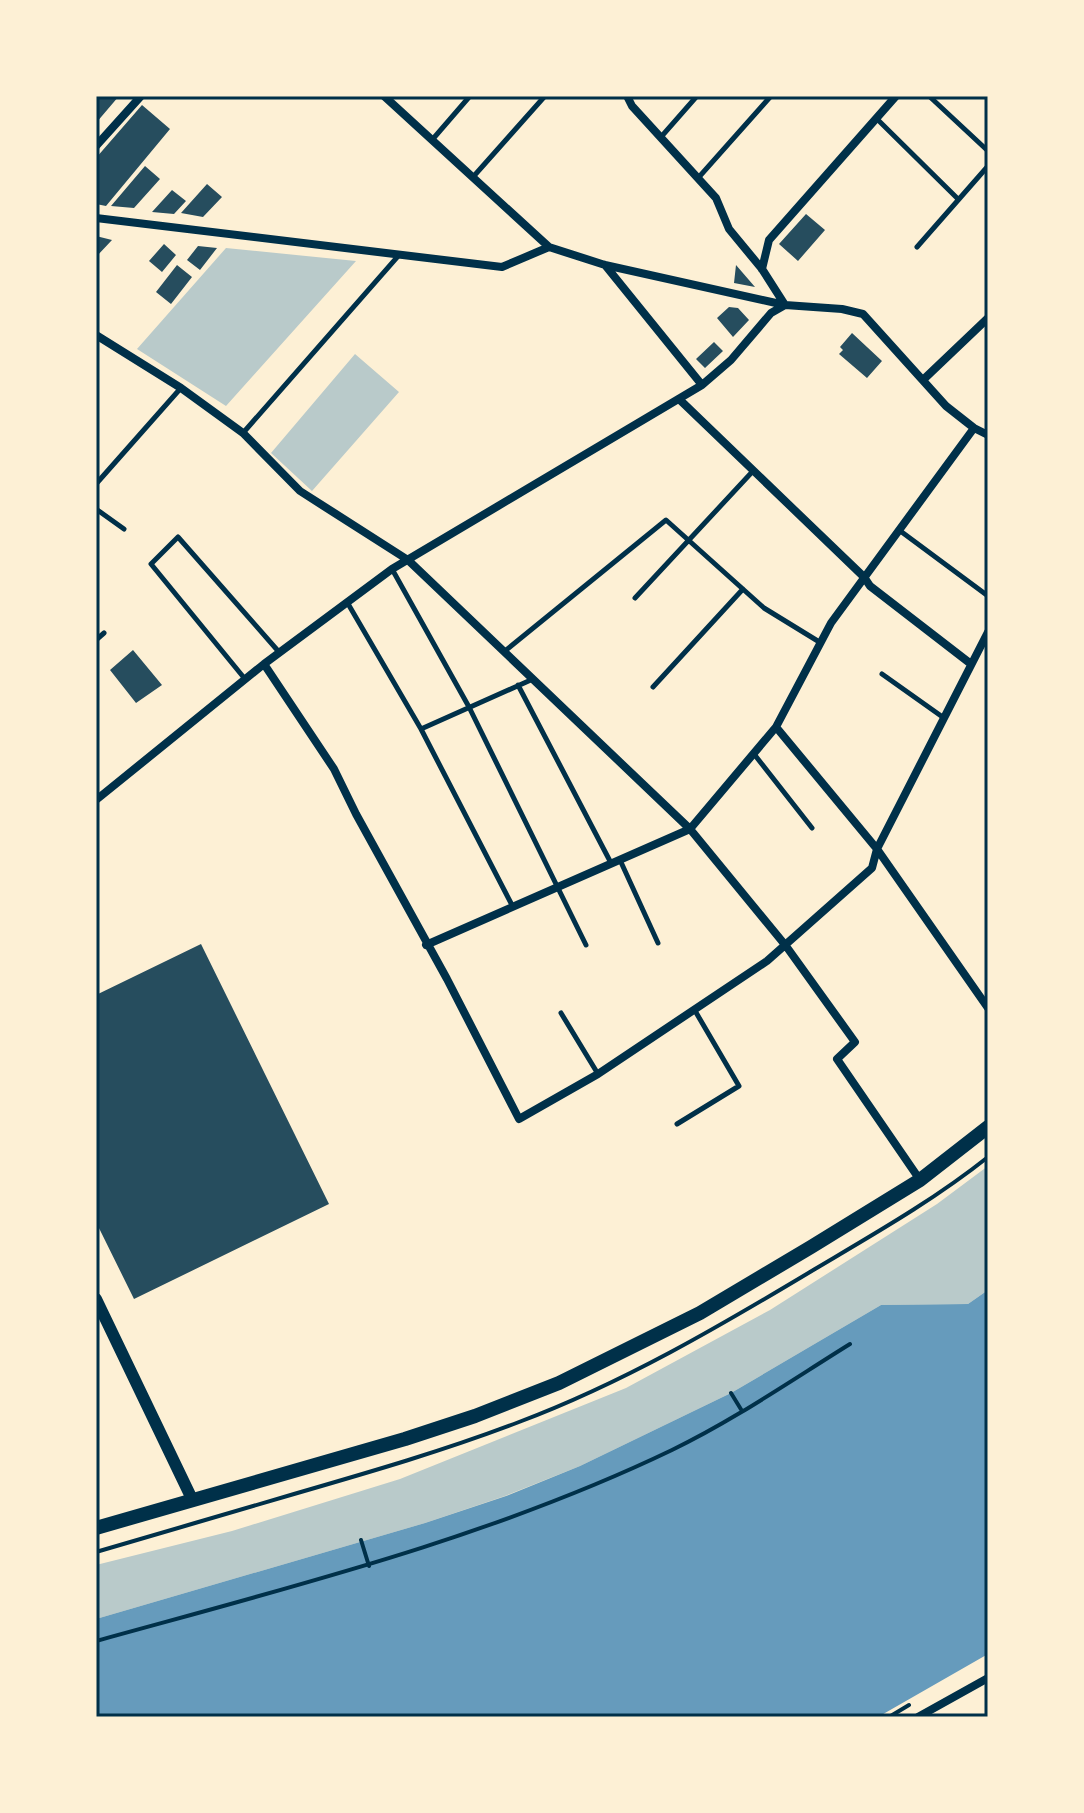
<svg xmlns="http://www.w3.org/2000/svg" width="1084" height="1813" font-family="'Zilla Slab',serif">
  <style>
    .green { fill: #b9caca }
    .water { fill: #669bbc }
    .building { fill: #264d5e }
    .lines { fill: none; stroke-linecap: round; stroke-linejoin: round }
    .path { stroke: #003049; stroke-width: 4 }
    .service { stroke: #003049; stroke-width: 5 }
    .minor { stroke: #003049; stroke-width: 8 }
    .tertiary { stroke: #003049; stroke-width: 12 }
    .secondary { stroke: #003049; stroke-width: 14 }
    .neatline { fill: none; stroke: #003049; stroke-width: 3 }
  </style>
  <rect width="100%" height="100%" fill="#fdf0d5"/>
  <path class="green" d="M 226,248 L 356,261 L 226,406 L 137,349 Z
    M 355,354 L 399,392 L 312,491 L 271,453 Z
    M 988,1166 L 988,1290 L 968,1304 L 881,1305 L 731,1393 L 580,1466 L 505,1496 L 425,1523 L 96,1619 L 96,1565 L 232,1531 L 400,1479 L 626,1388 L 770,1310 L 937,1204 Z"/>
  <path class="water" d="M 988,1290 L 988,1654 L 878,1717 L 96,1717 L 96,1619 L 425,1523 L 506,1496 L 580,1466 L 731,1393 L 881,1305 L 968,1304 Z"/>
  <path class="building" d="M 96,96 L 119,96 L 96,123 Z
    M 142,105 L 170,129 L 106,206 L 96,204 L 96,158 Z
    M 145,166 L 160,179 L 134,208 L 111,206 Z
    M 207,184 L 222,197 L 203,217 L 181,213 Z
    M 172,190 L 186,201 L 174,214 L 152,212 Z
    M 806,214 L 825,230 L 798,261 L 779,244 Z
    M 96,236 L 112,240 L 96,257 Z
    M 164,244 L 176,255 L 162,272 L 149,261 Z
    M 198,246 L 217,248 L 200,270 L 187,260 Z
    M 177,265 L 192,277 L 171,304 L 156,292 Z
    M 736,265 L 755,287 L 734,283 Z
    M 729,307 L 738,308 L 749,320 L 733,337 L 717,318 Z
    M 852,333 L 882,361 L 867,378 L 839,354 L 843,350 L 840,347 Z
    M 714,342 L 723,351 L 705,368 L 696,359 Z
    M 133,650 L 162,685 L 136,703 L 110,670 Z
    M 201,944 L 329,1204 L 134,1299 L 96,1222 L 96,995 Z"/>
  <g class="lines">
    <path class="path" d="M 731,1393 L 742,1411
      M 361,1540 L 369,1566
      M 96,1552 C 162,1533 228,1513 294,1494 C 370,1472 446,1450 519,1422 C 623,1383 720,1326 815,1269 C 874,1234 934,1200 988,1157
      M 96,1641 C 291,1587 489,1538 672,1450 C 734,1420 792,1380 850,1344
      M 889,1717 L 909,1705"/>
    <path class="service" d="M 929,96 L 988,151
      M 876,118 L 958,199
      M 661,137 L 697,96
      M 432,140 L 470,96
      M 473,177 L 545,96
      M 699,177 L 771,96
      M 917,247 L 988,166
      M 243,433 L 399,255
      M 96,484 L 180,389
      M 96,509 L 124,529
      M 899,530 L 988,596
      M 392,569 L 469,707 L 586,945
      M 635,598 L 753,471
      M 347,602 L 421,729 L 513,907
      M 96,640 L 104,633
      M 505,651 L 666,520 L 764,608 L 821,643
      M 882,674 L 944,718
      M 245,679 L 151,564 L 178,537 L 279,652
      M 518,685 L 611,863
      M 653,687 L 743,589
      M 421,729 L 533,679
      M 754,754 L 812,828
      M 620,860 L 658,943
      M 561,1013 L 598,1074
      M 677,1124 L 739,1086 L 694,1009"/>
    <path class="minor" d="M 384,96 L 549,247
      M 96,146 L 141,96
      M 96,218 L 502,267 L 549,247 L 605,265 L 785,305 L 842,309 L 863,314 L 946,406 L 974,428 L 988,435
      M 605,265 L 702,385
      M 762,269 L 769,240 L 896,96
      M 96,335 L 181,388 L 243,433 L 300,491 L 408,560 L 690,829 L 786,946 L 855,1042 L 837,1059 L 920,1180
      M 924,379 L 988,318
      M 680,400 L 864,577 L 870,586 L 971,664
      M 264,664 L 334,769 L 356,814 L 447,979 L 519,1119 L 598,1074 L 767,961 L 872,868 L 877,849 L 988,632
      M 776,727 L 877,849 L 988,1008
      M 96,800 L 264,664 L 392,569 L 702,385 L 731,360 L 771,313 L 785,305 L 762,269 L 729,229 L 716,198 L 632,106 L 627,96
      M 426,945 L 690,829 L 776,727 L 831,623 L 974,428
      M 918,1717 L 988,1678"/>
    <path class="tertiary" d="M 96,1299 L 192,1499"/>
    <path class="secondary" d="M 96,1528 L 405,1439 L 475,1416 L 559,1383 L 700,1313 L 811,1247 L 920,1180 L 988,1127"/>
  </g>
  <rect width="1084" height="1813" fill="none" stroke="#fdf0d5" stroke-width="196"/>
  <rect x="98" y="98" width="888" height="1617" class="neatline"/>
</svg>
